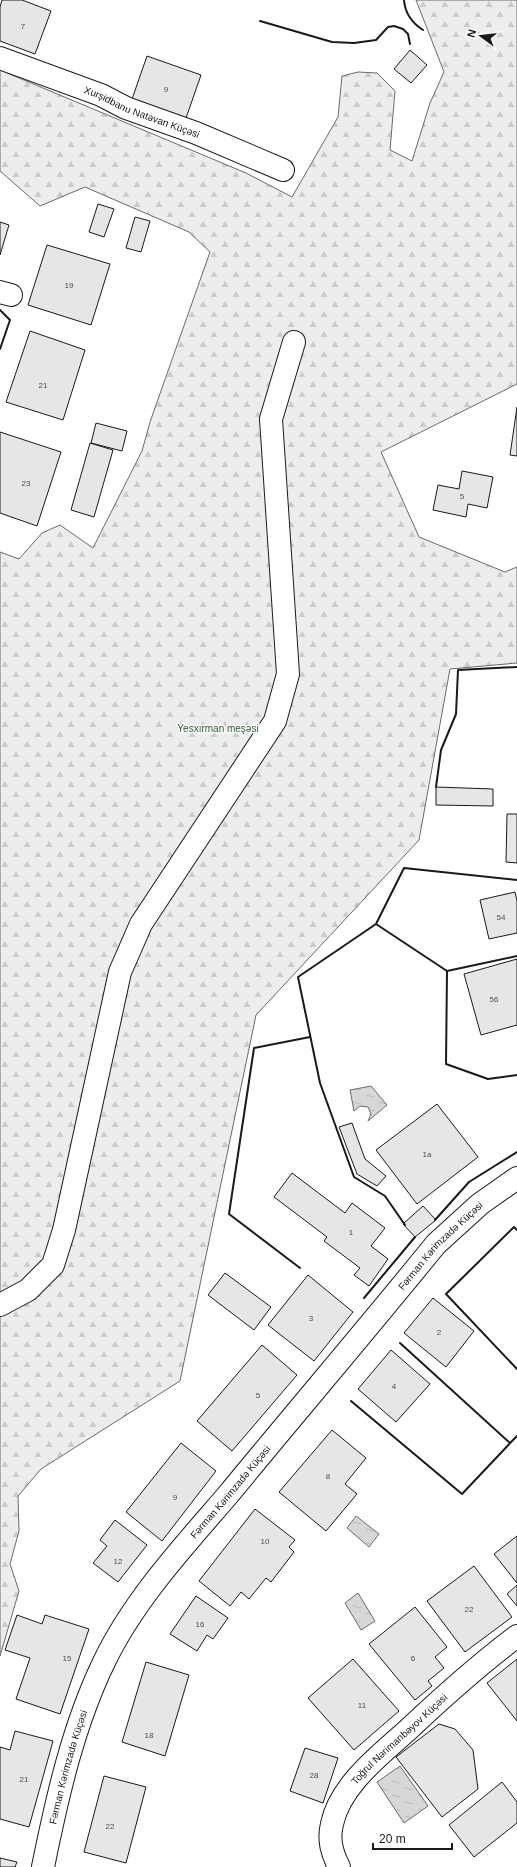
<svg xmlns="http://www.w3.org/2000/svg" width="517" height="1867" font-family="Helvetica,sans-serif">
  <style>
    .forest { fill: url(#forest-firs); stroke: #6a6a6a }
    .water { fill: url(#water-ripples); stroke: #6a6a6a }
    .building { fill: #e6e6e6; stroke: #1a1a1a }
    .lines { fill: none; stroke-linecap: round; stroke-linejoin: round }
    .street-casing { stroke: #1a1a1a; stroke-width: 24 }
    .street { stroke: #fff; stroke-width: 22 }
    .wall { stroke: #1a1a1a; stroke-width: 2 }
    .labels { text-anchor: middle; stroke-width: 3; stroke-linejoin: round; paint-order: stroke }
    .number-label { font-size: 8px; fill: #4d4d4d }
    .street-label { font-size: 10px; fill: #1a1a1a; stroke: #fff }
    .park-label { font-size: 10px; fill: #2b5a34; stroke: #fff }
  </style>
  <defs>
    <pattern id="forest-firs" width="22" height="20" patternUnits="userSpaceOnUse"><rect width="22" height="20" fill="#ededed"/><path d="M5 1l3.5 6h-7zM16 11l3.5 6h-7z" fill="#cbcbcb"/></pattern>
    <pattern id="water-ripples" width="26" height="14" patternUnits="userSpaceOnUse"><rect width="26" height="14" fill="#d7d7d7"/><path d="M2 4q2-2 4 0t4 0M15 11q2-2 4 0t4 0" fill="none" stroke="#b8b8b8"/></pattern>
  </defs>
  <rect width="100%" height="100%" fill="#fff"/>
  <path class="forest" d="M 416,0 L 517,0 L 517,384 L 381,452 L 419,537 L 505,572 L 517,567 L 517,663 L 450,669 L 419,840 L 256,1015 L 180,1381 L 41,1469 L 18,1496 L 19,1531 L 10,1564 L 19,1591 L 0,1656 L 0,552 L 19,559 L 42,533 L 60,525 L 93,548 L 142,451 L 150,422 L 210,252 L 189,232 L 85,187 L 40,206 L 0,171 L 0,70 L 246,173 L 292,197 L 338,117 L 342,76 L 358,72 L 377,73 L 395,91 L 390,150 L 412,161 L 430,103 L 444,72 Z"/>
  <path class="water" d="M 371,1086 L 387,1105 L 368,1121 L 371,1114 L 368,1107 L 360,1106 L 354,1111 L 350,1090 Z
    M 356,1516 L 379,1534 L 369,1547 L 347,1528 Z
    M 358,1593 L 375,1621 L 361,1630 L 345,1603 Z
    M 400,1766 L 428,1806 L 404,1823 L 377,1782 Z"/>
  <path class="building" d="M 2,0 L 22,0 L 51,11 L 35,54 L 0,41 L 0,7 Z
    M 410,50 L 427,65 L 411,83 L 394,69 Z
    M 147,56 L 201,75 L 185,121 L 131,102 Z
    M 98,204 L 114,209 L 104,237 L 89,232 Z
    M 135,217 L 150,221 L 141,252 L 126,248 Z
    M 0,222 L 9,225 L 0,255 Z
    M 47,245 L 110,264 L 91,325 L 28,305 Z
    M 30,331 L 85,350 L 63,420 L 6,402 Z
    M 517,407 L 517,456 L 510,455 Z
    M 96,423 L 127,431 L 122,451 L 91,443 Z
    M 0,432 L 61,452 L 37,526 L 0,513 Z
    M 90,443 L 113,450 L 94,517 L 71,510 Z
    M 462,471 L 493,477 L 487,508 L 468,504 L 466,517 L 433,510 L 438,485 L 459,489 Z
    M 436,787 L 493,789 L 493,806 L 436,805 Z
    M 507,814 L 517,814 L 517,863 L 506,862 Z
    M 515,892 L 517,901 L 517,933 L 489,939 L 480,900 Z
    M 517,959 L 517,1025 L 481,1035 L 464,974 Z
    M 437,1104 L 478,1157 L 417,1204 L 376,1150 Z
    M 352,1123 L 365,1159 L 386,1176 L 377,1186 L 357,1174 L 339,1127 Z
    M 292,1173 L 345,1213 L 352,1203 L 385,1228 L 371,1246 L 388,1259 L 369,1286 L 354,1275 L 360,1268 L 324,1241 L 327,1237 L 274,1197 Z
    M 423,1206 L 436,1220 L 415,1237 L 403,1224 Z
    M 225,1273 L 271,1307 L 254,1330 L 208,1295 Z
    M 308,1275 L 353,1312 L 314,1361 L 268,1325 Z
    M 433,1298 L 474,1331 L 446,1367 L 404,1333 Z
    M 262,1345 L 297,1375 L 232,1451 L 197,1421 Z
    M 391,1350 L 430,1384 L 396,1422 L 358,1389 Z
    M 332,1430 L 366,1458 L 345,1484 L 357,1494 L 326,1531 L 279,1492 Z
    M 181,1443 L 216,1471 L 162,1541 L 126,1512 Z
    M 255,1509 L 295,1540 L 289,1547 L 294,1552 L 271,1582 L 266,1578 L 249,1599 L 241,1592 L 230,1606 L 199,1581 Z
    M 115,1520 L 147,1545 L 118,1582 L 93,1563 L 107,1546 L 100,1540 Z
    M 517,1536 L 517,1583 L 494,1554 Z
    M 474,1566 L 512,1617 L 465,1652 L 427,1601 Z
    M 517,1585 L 517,1606 L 507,1594 Z
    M 196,1596 L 228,1618 L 213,1639 L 207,1635 L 197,1651 L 170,1634 Z
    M 415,1607 L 447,1647 L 435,1657 L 444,1668 L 428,1681 L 432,1686 L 415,1700 L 369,1644 Z
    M 17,1615 L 42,1624 L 45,1615 L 89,1629 L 60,1714 L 16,1699 L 30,1658 L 5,1650 Z
    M 353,1659 L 399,1711 L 354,1750 L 308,1698 Z
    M 517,1659 L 517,1721 L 487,1683 Z
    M 146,1662 L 189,1675 L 165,1756 L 122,1742 Z
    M 439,1724 L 455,1729 L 473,1750 L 478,1789 L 442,1817 L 396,1757 Z
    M 15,1731 L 53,1741 L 29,1827 L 0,1819 L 0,1747 L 10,1750 Z
    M 305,1748 L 338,1758 L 323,1803 L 290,1791 Z
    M 104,1776 L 146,1787 L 126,1863 L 84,1852 Z
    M 502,1782 L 517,1802 L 517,1823 L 474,1857 L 449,1825 Z
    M 0,1858 L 17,1862 L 15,1867 L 0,1867 Z"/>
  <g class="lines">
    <defs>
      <g id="street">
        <path id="s1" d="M 0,58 L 101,95 L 126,108 L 196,133 L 283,170"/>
        <path d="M 0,292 L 11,295"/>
        <path d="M 0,1305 L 28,1290 L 53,1265 L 64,1230 L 120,972 L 141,924 L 275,721 L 288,674 L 271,419 L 294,342"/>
        <path id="s2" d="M 43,1867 C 57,1798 73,1726 104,1662 C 133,1601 183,1547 227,1496 C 296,1412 367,1329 436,1244 L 480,1204 L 517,1178"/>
        <path id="s3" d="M 339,1867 C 332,1853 328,1840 332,1824 C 340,1784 383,1753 411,1727 C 445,1695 480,1664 517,1636"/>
      </g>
    </defs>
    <use href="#street" class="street-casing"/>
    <use href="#street" class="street"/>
    <path class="wall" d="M 404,0 C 405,13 412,23 423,30
      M 260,21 L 332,42 L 354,43 L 376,40 L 388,27 L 394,26 L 403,29 L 408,34 L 410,44
      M 0,310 L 10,320 L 0,349
      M 436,787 L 441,750 L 456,714 L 458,670 L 517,667
      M 376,924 L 404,868 L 517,880
      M 447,971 L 446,1064 L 488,1079 L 517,1075
      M 435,1220 L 469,1182 L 517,1152
      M 405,1225 L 385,1196 L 354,1177 L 320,1083 L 298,977 L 376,924 L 447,971 L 517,956
      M 517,1230 L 514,1227 L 446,1294 L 517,1369
      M 300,1268 L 229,1214 L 254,1048 L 310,1037
      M 364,1298 L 415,1237
      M 400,1343 L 510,1443 L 517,1436
      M 351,1401 L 462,1494 L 513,1440"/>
  </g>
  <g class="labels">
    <g class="number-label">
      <text x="23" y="29">7</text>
      <text x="166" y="92">9</text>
      <text x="69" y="288">19</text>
      <text x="43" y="388">21</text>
      <text x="26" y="486">23</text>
      <text x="462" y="499">5</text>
      <text x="501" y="920">54</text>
      <text x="494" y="1002">56</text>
      <text x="427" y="1157">1а</text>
      <text x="351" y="1235">1</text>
      <text x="311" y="1321">3</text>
      <text x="439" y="1335">2</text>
      <text x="394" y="1389">4</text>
      <text x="258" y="1398">5</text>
      <text x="328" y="1479">8</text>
      <text x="175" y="1500">9</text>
      <text x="265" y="1544">10</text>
      <text x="118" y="1564">12</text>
      <text x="469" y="1612">22</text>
      <text x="200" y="1627">16</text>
      <text x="67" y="1661">15</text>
      <text x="413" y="1661">6</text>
      <text x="362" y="1708">11</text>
      <text x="149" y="1738">18</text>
      <text x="314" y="1778">28</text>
      <text x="24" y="1782">21</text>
      <text x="110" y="1829">22</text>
    </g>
    <g class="street-label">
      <text dy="4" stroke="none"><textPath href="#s1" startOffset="152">Xurşidbanu Natəvan Küçəsi</textPath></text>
      <text dy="4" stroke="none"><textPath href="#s2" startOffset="751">Fərman Kərimzadə Küçəsi</textPath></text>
      <text dy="4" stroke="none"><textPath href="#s2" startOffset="427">Fərman Kərimzadə Küçəsi</textPath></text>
      <text dy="4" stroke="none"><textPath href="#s3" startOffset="155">Toğrul Nərimanbəyov Küçəsi</textPath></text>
      <text dy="4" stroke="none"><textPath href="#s2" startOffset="103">Fərman Kərimzadə Küçəsi</textPath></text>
    </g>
    <g class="park-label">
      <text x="218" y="732">Yesxırman meşəsi</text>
    </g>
  </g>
  <g transform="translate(481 36) rotate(285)" stroke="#ffffff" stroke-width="3" paint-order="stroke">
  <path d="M0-3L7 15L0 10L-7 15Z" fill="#1a1a1a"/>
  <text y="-6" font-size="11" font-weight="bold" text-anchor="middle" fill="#1a1a1a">N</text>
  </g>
  <path d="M373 1843v6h79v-6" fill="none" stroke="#1a1a1a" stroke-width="2"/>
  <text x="379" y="1843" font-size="12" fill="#1a1a1a" stroke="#ffffff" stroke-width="3" paint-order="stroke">20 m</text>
</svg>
